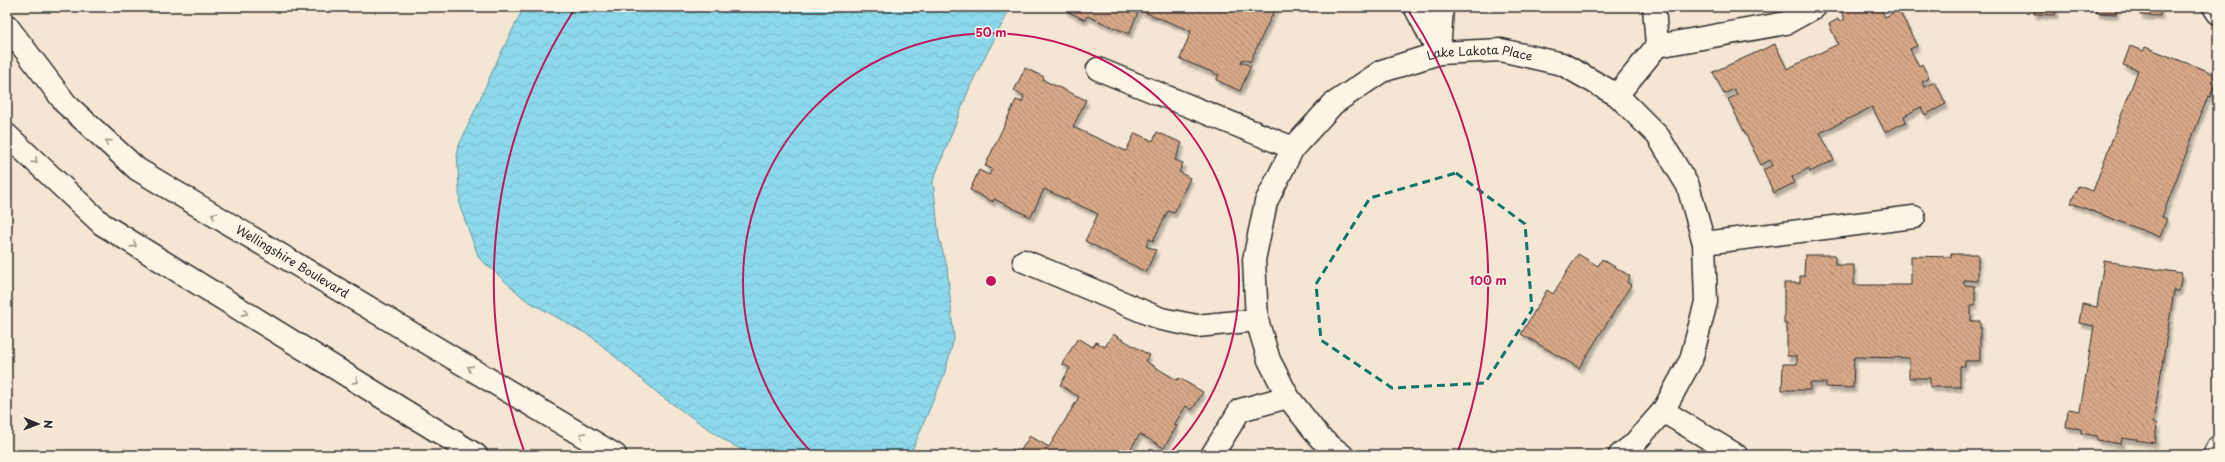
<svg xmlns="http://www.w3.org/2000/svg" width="2225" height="462" font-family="'Playpen Sans',sans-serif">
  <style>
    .water { fill: url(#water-waves); stroke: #65939e }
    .building { fill: url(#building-back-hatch); stroke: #2b2b2b; filter: url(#shadow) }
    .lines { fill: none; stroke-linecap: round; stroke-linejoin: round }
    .minor-casing { stroke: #2b2b2b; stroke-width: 25 }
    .minor { stroke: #fcf5e5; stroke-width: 22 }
    .oneway { stroke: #949088 }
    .marked { fill: none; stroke: #0f766e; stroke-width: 3; stroke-dasharray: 8 5; stroke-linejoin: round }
    .ring { fill: none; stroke: #c2185b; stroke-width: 2 }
    .labels { text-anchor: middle; stroke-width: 3; stroke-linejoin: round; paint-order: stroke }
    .street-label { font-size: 12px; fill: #2b2b2b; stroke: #fcf5e5 }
    .centre { fill: #c2185b; stroke: #fcf5e5; stroke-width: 2 }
    .ring-label { font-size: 12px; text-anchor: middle; font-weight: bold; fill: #c2185b; stroke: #fcf5e5; stroke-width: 3; stroke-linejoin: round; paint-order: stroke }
  </style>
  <defs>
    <pattern id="water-waves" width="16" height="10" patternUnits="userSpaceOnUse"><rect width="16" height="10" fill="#8cd9eb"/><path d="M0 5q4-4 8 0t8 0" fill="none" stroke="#79baca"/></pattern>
    <pattern id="building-back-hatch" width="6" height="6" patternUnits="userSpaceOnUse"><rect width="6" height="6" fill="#d6a887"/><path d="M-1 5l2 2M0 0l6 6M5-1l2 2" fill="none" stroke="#ae896f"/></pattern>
    <filter id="shadow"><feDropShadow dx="2.5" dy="4.5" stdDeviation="1" flood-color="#0004"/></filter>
  </defs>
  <rect width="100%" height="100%" fill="#f4e6d2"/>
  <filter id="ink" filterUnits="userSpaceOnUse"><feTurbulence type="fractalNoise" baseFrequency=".025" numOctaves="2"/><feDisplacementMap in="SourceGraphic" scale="8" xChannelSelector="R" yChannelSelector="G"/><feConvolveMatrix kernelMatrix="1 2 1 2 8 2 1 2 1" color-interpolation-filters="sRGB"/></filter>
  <g filter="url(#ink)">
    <path class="water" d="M 524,7 L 1011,7 L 971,84 L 933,181 L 939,238 L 947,267 L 954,339 L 944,375 L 910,455 L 754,455 L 732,445 L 661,396 L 592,337 L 526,300 L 479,258 L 460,207 L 457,150 L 497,61 Z"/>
    <path class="building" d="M 1066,7 L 1276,7 L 1250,62 L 1243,59 L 1241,62 L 1251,66 L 1240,91 L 1216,80 L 1219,75 L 1180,59 L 1191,31 L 1139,10 L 1129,34 L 1087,16 L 1085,20 L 1065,10 Z
      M 1847,7 L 1876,7 L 1877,10 L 1881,9 L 1885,17 L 1899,10 L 1917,46 L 1910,49 L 1919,66 L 1922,64 L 1929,78 L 1922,82 L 1924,87 L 1935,82 L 1946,104 L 1925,115 L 1921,107 L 1904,116 L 1906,122 L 1885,132 L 1872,107 L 1820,133 L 1834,160 L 1810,172 L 1809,168 L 1792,177 L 1794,183 L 1774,193 L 1763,170 L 1773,165 L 1770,160 L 1761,165 L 1728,99 L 1737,95 L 1734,89 L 1724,94 L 1713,72 L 1775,44 L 1787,69 L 1838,44 L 1829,24 L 1838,19 L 1839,22 L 1845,19 L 1840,10 Z
      M 2034,7 L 2056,7 L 2055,15 L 2034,14 Z
      M 2097,7 L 2116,7 L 2116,14 L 2097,13 Z
      M 2141,7 L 2160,7 L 2160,16 L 2140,15 Z
      M 2130,46 L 2143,51 L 2145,47 L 2218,75 L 2210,97 L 2208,96 L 2162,217 L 2167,219 L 2160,237 L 2071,203 L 2078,186 L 2093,191 L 2138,70 L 2123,65 Z
      M 1025,68 L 1044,77 L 1043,80 L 1086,100 L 1073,127 L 1126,151 L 1135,133 L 1153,141 L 1157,132 L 1182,143 L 1175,160 L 1183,163 L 1179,172 L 1190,178 L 1174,213 L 1168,211 L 1153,241 L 1149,239 L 1146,246 L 1156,250 L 1146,272 L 1085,241 L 1098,214 L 1044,189 L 1031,217 L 994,199 L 993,202 L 970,190 L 979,170 L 989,175 L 992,169 L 985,166 L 1016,100 L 1022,102 L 1024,96 L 1014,91 Z
      M 1578,254 L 1598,266 L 1602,259 L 1630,276 L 1627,282 L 1631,285 L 1579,368 L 1521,334 L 1547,290 L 1553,294 Z
      M 1951,254 L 1978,254 L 1978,281 L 1964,280 L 1964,285 L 1975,286 L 1975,305 L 1971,305 L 1971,321 L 1980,321 L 1980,361 L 1965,361 L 1965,366 L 1960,366 L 1960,387 L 1930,387 L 1930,378 L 1909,378 L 1909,358 L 1854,357 L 1853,388 L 1826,387 L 1826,383 L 1810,383 L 1810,390 L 1782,390 L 1783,364 L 1797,364 L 1797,356 L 1787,356 L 1787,324 L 1784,324 L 1784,283 L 1800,283 L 1800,276 L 1804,276 L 1805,255 L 1835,255 L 1835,265 L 1854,265 L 1854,285 L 1911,285 L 1911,256 L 1951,257 Z
      M 2104,261 L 2182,273 L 2179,291 L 2174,291 L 2153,423 L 2157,424 L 2155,443 L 2122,438 L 2121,444 L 2097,440 L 2097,436 L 2081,433 L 2081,429 L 2066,427 L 2068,409 L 2080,411 L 2094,326 L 2079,323 L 2082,304 L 2097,307 Z
      M 1113,334 L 1149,355 L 1145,361 L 1177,380 L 1179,378 L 1203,392 L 1192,410 L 1186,406 L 1174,425 L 1177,426 L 1164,448 L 1140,434 L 1127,455 L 1008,455 L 1012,449 L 1019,453 L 1030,436 L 1049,447 L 1079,397 L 1060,385 L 1070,368 L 1062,364 L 1078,338 L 1093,347 L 1096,342 L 1105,347 Z"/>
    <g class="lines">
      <defs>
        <g id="minor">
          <path d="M 1415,7 L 1439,53"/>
          <path d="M 1654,7 L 1657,46"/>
          <path d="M 2214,7 L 2218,13"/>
          <path id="s1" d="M 7,26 L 66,104 L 137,169 L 615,455"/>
          <path d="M 1439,53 L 1442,7"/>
          <path d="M 1098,69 L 1293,148"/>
          <path d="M 1617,95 L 1657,46 L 1786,23 L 1815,7"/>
          <path d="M 7,135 L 102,224 L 476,455"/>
          <path d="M 1704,243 L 1914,217"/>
          <path d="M 1024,261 L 1161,319 L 1197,326 L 1257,320"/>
          <path d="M 1663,411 L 1736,455"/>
          <path d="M 1212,455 L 1240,410 L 1288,397"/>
          <path id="s2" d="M 1342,455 L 1320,438 L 1288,397 L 1269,360 L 1257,320 L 1254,260 L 1266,202 L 1293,148 L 1333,104 L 1382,71 L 1439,53 L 1501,50 L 1562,64 L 1617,95 L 1658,136 L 1688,186 L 1704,243 L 1706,302 L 1691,360 L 1663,411 L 1633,445 L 1620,455"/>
          <path d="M 2214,455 L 2218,447"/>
        </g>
      </defs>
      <use href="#minor" class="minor-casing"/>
      <use href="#minor" class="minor"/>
    </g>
    <defs><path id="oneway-chevron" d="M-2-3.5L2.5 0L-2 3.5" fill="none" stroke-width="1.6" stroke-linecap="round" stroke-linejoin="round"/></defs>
    <g class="oneway">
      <use href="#oneway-chevron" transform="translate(108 142) rotate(-137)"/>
      <use href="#oneway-chevron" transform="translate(35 161) rotate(44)"/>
      <use href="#oneway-chevron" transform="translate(214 215) rotate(-149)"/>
      <use href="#oneway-chevron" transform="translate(134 245) rotate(32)"/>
      <use href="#oneway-chevron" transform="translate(245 313) rotate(32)"/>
      <use href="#oneway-chevron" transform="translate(470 368) rotate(-149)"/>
      <use href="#oneway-chevron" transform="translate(356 381) rotate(32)"/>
      <use href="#oneway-chevron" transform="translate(582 435) rotate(-149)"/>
    </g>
  </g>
  <path class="marked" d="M 1456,173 L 1525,224 L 1532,310 L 1485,383 L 1392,388 L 1321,340 L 1316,284 L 1370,198 Z"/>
  <g class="ring">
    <path d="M814 455A248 248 0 1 1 1168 455"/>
    <path d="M524 451A497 497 0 0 1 574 10M1408 10A497 497 0 0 1 1458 451"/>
  </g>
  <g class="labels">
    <g class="street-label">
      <text dy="4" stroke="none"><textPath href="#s2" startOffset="562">Lake Lakota Place</textPath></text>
      <text dy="4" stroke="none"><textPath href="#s1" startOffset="375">Wellingshire Boulevard</textPath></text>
    </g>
  </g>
  <circle cx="991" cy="281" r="6" class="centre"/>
  <g class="ring-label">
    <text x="991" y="37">50 m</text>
    <text x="1488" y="285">100 m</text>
  </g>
  <rect width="2225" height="462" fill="none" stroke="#fcf5e5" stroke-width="24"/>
  <rect x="12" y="12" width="2201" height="438" fill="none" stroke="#2b2b2b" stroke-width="1.5" filter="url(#ink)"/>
  <g transform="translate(38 424) rotate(91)" stroke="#fcf5e5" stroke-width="3" paint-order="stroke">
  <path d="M0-3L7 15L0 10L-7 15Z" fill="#2b2b2b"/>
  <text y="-6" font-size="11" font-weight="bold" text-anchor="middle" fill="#2b2b2b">N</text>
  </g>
</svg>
